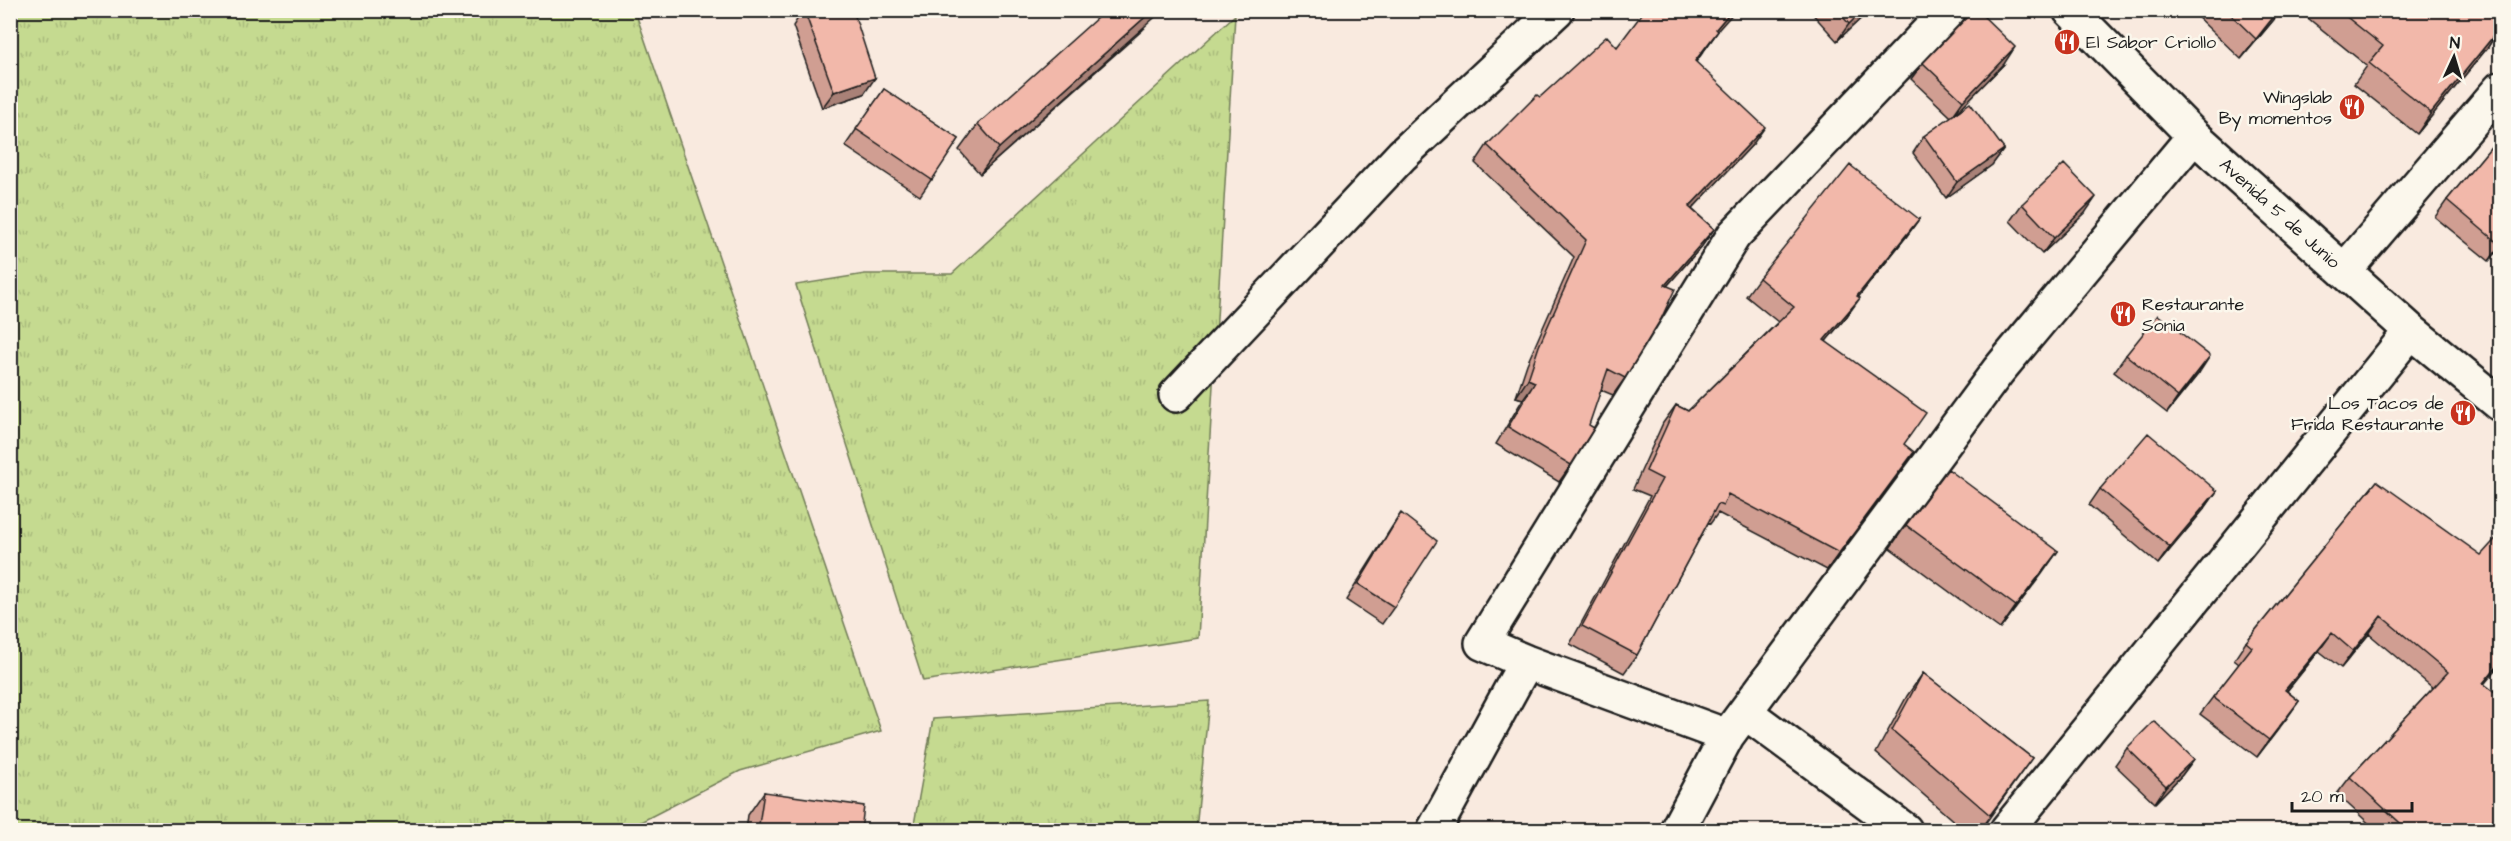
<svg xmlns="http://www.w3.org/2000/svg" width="2511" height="841" font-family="'Architects Daughter',sans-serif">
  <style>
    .grass { fill: url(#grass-tufts); stroke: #707b56; stroke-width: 1.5 }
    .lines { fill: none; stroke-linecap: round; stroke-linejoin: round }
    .minor-casing { stroke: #1c1c1c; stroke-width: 38 }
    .minor { stroke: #fbf7ec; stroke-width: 33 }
    .wall { fill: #d09e92; stroke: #1c1c1c; stroke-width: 1.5 }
    .shaded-wall { fill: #a98177; stroke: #1c1c1c; stroke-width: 1.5 }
    .building { fill: #f2b8aa; stroke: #1c1c1c; stroke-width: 1.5 }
    .labels { text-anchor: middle; stroke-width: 5; stroke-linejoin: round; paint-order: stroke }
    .poi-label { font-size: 18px; fill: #1c1c1c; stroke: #fbf7ec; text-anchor: start }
    .street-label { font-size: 18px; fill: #1c1c1c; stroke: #fbf7ec }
  </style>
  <defs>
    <pattern id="grass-tufts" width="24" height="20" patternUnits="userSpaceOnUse" patternTransform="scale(1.5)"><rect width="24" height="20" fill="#c5da90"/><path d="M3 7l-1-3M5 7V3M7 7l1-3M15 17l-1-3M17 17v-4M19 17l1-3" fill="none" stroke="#a9ba7c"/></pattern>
  </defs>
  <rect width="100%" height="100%" fill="#f9eadf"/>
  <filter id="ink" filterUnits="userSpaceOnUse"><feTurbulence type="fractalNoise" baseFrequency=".0167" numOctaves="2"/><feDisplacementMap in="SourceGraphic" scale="12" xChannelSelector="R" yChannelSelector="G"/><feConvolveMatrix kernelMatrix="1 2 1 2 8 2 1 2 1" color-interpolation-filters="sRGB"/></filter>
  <g filter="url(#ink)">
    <path class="grass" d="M 10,11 L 635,11 L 881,731 L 740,771 L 625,830 L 11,830 Z
      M 1235,15 L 1198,638 L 923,681 L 796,285 L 865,274 L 952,274 Z
      M 1209,701 L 1196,830 L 913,830 L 933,719 Z"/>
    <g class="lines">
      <defs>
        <path id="minor" d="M 2070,10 L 2194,136 L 2411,331 L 2500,404
          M 2344,271 L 2500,89
          M 1176,395 L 1402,155 L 1557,10
          M 1745,712 L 1905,830
          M 1727,736 L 1526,662 L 1482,643 L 1734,235 L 1949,10
          M 1434,830 L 1526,662
          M 1677,830 L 1727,736 L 1998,371 L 2194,136
          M 2007,830 L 2411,331"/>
      </defs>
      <use href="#minor" class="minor-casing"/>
      <use href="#minor" class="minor"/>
    </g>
    <path class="wall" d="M 803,10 L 853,10 L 864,94 L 822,108 L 793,26 Z
      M 1809,10 L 1870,10 L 1837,41 Z
      M 2190,10 L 2282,10 L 2241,59 Z
      M 2298,10 L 2482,10 L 2500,28 L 2488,47 L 2417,134 L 2354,84 L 2367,66 Z
      M 1145,28 L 980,174 L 959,150 L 978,124 Z
      M 1718,31 L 1696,62 L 1753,144 L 1692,209 L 1714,229 L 1702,246 L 1667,286 L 1625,378 L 1613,395 L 1601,390 L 1571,465 L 1559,482 L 1496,444 L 1523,399 L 1516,397 L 1527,364 L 1574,257 L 1475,163 L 1487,145 L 1540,97 L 1617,47 Z
      M 1923,63 L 2004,64 L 1955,114 L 2004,149 L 1992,165 L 1946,198 L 1913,153 L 1924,136 L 1951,117 L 1911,79 Z
      M 884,89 L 959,139 L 920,196 L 845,146 Z
      M 2500,136 L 2500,248 L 2489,261 L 2435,217 L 2447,200 Z
      M 2022,204 L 2085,213 L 2042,254 L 2010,221 Z
      M 1919,219 L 1906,237 L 1858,297 L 1847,316 L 1826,341 L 1904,444 L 1902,469 L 1827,570 L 1718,513 L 1710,524 L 1708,523 L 1637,655 L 1624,673 L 1570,644 L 1650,496 L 1633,489 L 1663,423 L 1676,405 L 1688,411 L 1778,322 L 1746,296 L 1759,278 Z
      M 2126,355 L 2199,373 L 2167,413 L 2114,372 Z
      M 2377,481 L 2484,684 L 2500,800 L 2486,831 L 2377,831 L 2337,794 L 2350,777 L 2433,688 L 2369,634 L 2341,668 L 2319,651 L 2287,691 L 2299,701 L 2257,757 L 2200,714 L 2213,697 L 2239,664 L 2234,660 L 2246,642 Z
      M 2100,489 L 2217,491 L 2205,508 L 2158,564 L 2089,505 Z
      M 1401,513 L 1394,607 L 1382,624 L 1346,600 L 1390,530 Z
      M 1906,525 L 2058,551 L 2000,629 L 1890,548 Z
      M 1923,673 L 2032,758 L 1980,831 L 1965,831 L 1876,753 L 1907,696 Z
      M 2127,748 L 2194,759 L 2182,775 L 2155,803 L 2115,765 Z
      M 764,792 L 861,831 L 746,831 L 748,815 Z"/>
    <path class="shaded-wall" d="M 1153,10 L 1163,10 L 980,174 L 999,148 Z
      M 1732,10 L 1736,10 L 1704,46 L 1716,29 Z
      M 1863,10 L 1870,10 L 1837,41 L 1849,24 Z
      M 2279,10 L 2282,10 L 2241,59 L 2256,39 Z
      M 2500,28 L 2488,47 L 2417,134 L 2431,113 Z
      M 1718,31 L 1706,48 L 1683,78 L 1695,61 Z
      M 2015,47 L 2004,64 L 1951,118 L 1963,101 Z
      M 875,78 L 864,94 L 822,108 L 834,92 Z
      M 1765,127 L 1753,144 L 1677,225 L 1689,207 Z
      M 2004,149 L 1992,165 L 1946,198 L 1957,182 Z
      M 2096,197 L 2085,213 L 2042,254 L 2054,238 Z
      M 1919,219 L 1906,237 L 1845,314 L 1857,296 Z
      M 1714,229 L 1702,246 L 1653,302 L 1665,285 Z
      M 2500,246 L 2500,248 L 2489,261 Z
      M 1860,298 L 1847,316 L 1812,358 L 1824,340 Z
      M 2210,356 L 2199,373 L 2167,413 L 2178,397 Z
      M 1528,379 L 1535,382 L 1523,399 L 1516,397 Z
      M 1914,452 L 1902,469 L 1827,570 L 1839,553 Z
      M 2217,491 L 2205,508 L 2158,564 L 2170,547 Z
      M 2058,551 L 2042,574 L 2000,629 L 2016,606 Z
      M 2381,616 L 2369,634 L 2341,668 L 2353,651 Z
      M 2332,633 L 2319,651 L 2273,708 L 2285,690 Z
      M 2500,662 L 2500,665 L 2471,700 L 2483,683 Z
      M 2299,701 L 2287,718 L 2257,757 L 2269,740 Z
      M 2194,759 L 2182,775 L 2155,803 L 2166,786 Z"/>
    <path class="building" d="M 804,10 L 853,10 L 875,78 L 834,92 Z
      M 1106,10 L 1153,10 L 999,148 L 978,124 Z
      M 1645,10 L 1732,10 L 1716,29 L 1718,31 L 1695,61 L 1765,127 L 1689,207 L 1714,229 L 1665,285 L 1675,289 L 1661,319 L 1625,378 L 1608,369 L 1589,425 L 1594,428 L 1571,465 L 1508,427 L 1535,382 L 1528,379 L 1539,346 L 1586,240 L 1487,145 L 1537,95 L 1540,97 L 1607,36 L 1617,47 Z
      M 1837,10 L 1863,10 L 1849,24 Z
      M 1974,10 L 1977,10 L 2015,47 L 1963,101 L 1923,63 Z
      M 2226,10 L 2279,10 L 2256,39 Z
      M 2338,10 L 2482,10 L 2500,25 L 2500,28 L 2431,113 L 2369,63 L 2383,46 Z
      M 884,89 L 959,139 L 932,180 L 856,129 Z
      M 1970,103 L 2004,149 L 1957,182 L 1924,136 Z
      M 2500,136 L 2500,245 L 2447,200 Z
      M 2064,164 L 2096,197 L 2054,238 L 2022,204 Z
      M 1850,165 L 1919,219 L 1857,296 L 1860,298 L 1824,340 L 1926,413 L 1904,444 L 1914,452 L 1839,553 L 1728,494 L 1723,506 L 1718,504 L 1637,655 L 1582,626 L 1662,479 L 1646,471 L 1676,405 L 1688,411 L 1794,307 L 1759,278 Z
      M 2158,315 L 2210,356 L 2178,397 L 2126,355 Z
      M 2148,433 L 2217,491 L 2170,547 L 2100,489 Z
      M 1948,469 L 2058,551 L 2016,606 L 1906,525 Z
      M 2377,481 L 2481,555 L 2500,534 L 2500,625 L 2499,627 L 2500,628 L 2500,662 L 2483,683 L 2500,696 L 2500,799 L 2498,802 L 2500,803 L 2500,809 L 2486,831 L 2409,831 L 2350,777 L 2448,672 L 2381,616 L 2353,651 L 2332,633 L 2285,690 L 2299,701 L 2269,740 L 2213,697 L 2252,647 L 2246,642 Z
      M 1401,513 L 1437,541 L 1394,607 L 1358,584 Z
      M 1923,673 L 2032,758 L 1990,815 L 1892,730 Z
      M 2154,721 L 2194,759 L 2166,786 L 2127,748 Z
      M 764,792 L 864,806 L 861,831 L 758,831 Z"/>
  </g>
  <defs>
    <symbol id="restaurant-disc" viewBox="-11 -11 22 22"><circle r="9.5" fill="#c8321e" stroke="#fbf7ec"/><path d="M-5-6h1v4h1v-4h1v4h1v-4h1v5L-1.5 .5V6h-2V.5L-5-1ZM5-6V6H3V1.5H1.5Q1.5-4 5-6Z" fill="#fff"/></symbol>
  </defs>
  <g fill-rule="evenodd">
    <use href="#restaurant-disc" x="2052" y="27" width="30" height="30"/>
    <use href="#restaurant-disc" x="2337" y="92" width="30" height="30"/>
    <use href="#restaurant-disc" x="2108" y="299" width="30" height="30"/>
    <use href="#restaurant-disc" x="2448" y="398" width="30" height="30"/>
  </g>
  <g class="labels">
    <g class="poi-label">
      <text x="2086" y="48">El Sabor Criollo</text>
      <text x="2332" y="103" text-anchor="end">Wingslab<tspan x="2332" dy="21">By momentos</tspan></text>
      <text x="2142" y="310">Restaurante<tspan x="2142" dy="21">Sonia</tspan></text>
      <text x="2444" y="409" text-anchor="end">Los Tacos de<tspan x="2444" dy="21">Frida Restaurante</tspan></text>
    </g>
    <g class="street-label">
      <text transform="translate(2280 213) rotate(42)" y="6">Avenida 5 de Junio</text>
    </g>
  </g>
  <rect width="2511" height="841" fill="none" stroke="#fbf7ec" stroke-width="36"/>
  <rect x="18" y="18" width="2475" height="805" fill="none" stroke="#1c1c1c" stroke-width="2" filter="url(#ink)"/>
  <g transform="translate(2454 57) rotate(4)" stroke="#fbf7ec" stroke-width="4.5" paint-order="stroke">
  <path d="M0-4.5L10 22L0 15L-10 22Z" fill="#1c1c1c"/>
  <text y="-9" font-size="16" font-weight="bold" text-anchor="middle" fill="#1c1c1c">N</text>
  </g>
  <path d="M2292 802v9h120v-9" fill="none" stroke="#1c1c1c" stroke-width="3"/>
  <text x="2301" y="802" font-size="18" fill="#1c1c1c" stroke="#fbf7ec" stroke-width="4.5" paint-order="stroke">20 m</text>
</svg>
